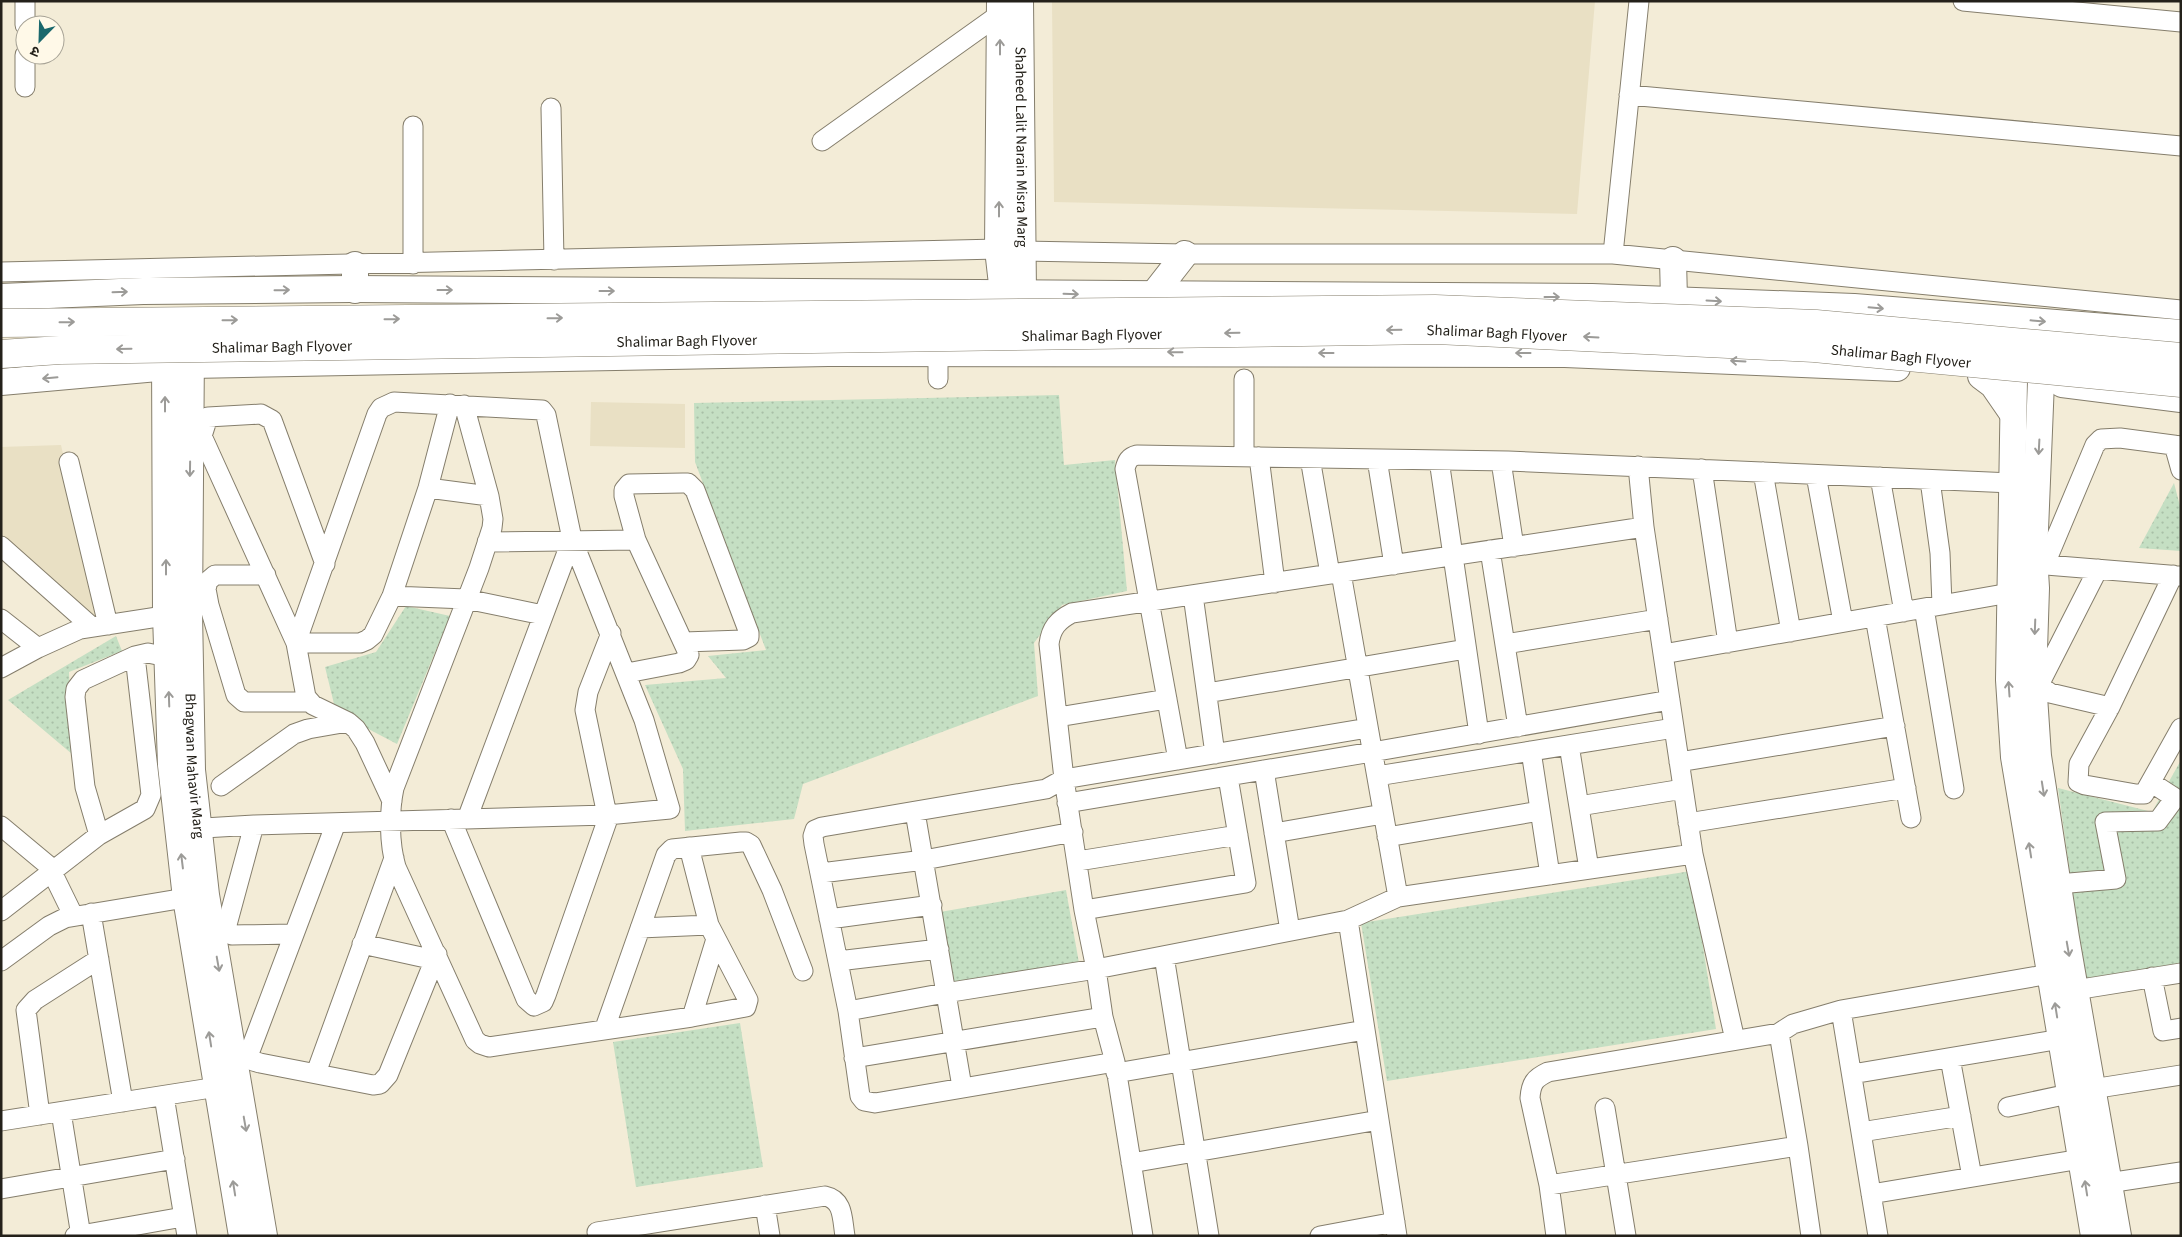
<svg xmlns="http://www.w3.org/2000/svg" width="2182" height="1237" font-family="'Source Sans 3','Noto Sans Devanagari',sans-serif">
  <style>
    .built { fill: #e9e0c4 }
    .park { fill: url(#park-dots) }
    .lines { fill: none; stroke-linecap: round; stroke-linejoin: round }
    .street-casing { stroke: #857e6c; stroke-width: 21 }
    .secondary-casing { stroke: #857e6c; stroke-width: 28 }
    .street { stroke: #fff; stroke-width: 19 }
    .secondary { stroke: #fff; stroke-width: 26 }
    .primary-bridge-casing { stroke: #857e6c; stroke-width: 29; stroke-linecap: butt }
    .primary-bridge { stroke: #fff; stroke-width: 28 }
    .oneway { stroke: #9c9b98 }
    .labels { text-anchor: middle; stroke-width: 4; stroke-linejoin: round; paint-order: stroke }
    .street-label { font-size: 15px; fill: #24211a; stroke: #fff9e8 }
  </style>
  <defs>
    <pattern id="park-dots" width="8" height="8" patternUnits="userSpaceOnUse" patternTransform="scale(1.25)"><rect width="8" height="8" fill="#c5dfc3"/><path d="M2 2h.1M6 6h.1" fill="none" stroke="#a9bfa7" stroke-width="1.8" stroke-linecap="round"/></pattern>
  </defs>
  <rect width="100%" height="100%" fill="#f3ecd7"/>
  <path class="built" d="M 1052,1 L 1595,1 L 1577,214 L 1054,202 Z
    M 591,402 L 685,404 L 685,448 L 590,446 Z
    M 61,445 L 101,621 L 1,539 L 1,447 Z"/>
  <path class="park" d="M 1059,395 L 1064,465 L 1115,460 L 1127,591 L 1062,605 L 1034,643 L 1038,696 L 803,784 L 794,819 L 685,831 L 683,769 L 645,685 L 726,678 L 708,656 L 766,650 L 695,462 L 694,403 Z
    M 2174,483 L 2181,510 L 2181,551 L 2139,548 Z
    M 406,606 L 450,616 L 397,744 L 336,712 L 325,667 L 376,652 Z
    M 116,636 L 122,651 L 69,672 L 72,754 L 8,700 Z
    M 2181,760 L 2181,964 L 2085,980 L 2058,788 L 2152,812 Z
    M 1691,871 L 1716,1029 L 1387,1081 L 1361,923 Z
    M 1066,890 L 1079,963 L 952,984 L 940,912 Z
    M 740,1023 L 763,1167 L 636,1187 L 613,1042 Z"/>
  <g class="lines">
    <defs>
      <path id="street" d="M 1963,1 L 2181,22
        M 25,25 L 25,1
        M 25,87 L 25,55
        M 1629,95 L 2181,146
        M 551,108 L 554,260
        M 822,141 L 1000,14
        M 1022,251 L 1185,254 L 1613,254 L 2181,310
        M 1613,254 L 1639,1
        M 413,264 L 413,126
        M 1,272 L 998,249
        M 938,353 L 938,379
        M 464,405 L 489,496 L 493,519 L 492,528 L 479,568 L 394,788 C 389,812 389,843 396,867 L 475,1040 L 480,1044 L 489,1047 L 692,1017 L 746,1007 L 748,1000 L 709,925 L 689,847
        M 2174,445 L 2181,470
        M 1244,457 L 1244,379
        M 1259,457 L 1275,583
        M 1310,458 L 1330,574
        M 1377,459 L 1394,565
        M 1439,460 L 1479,734
        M 1501,461 L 1514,547
        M 69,462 L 108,625
        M 1638,466 L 1644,527
        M 1702,469 L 1728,643
        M 1763,472 L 1791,632
        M 1816,475 L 1843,622
        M 1880,477 L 1904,612
        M 1930,480 L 1940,553 L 1942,605
        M 428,488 L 489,496
        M 487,542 L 636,540
        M 1,546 L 92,627
        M 1490,550 L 1518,727
        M 325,564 L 272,420 L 261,414 L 208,417 L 202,436 L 296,643 L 306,697 L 313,705 L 348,722 L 356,729 L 365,743 L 392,801
        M 2034,564 L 2181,576
        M 2045,564 L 2095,445 L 2101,439 L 2120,438 L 2181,446
        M 2098,569 L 2041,681 L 2043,688 L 2050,693 L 2110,707
        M 1341,573 L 1398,897
        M 266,575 L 215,575 L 208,581 L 206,589 L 209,605 L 236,695 L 244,702 L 309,702
        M 2173,575 L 2110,707 L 2079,764 L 2078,782 L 2085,785 L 2136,794 L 2144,794 L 2181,728
        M 1193,595 L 1215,754
        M 392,596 L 466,599 L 543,615
        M 1924,608 L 1954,789
        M 1875,617 L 1911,818
        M 1,619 L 38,648
        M 1505,644 L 1658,619
        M 1663,654 L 2021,591
        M 1,668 L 38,648 L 80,629 L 177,614
        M 627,673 L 679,663 L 686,660 L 689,655 L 636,540 L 624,496 L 624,490 L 629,484 L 683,483 L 688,483 L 695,490 L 749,633 L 749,637 L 743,640 L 684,642
        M 1207,693 L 1466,649
        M 1058,717 L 1167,699
        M 1569,745 L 1589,869
        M 1531,751 L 1550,875
        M 1178,760 L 1125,469 C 1127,461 1129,457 1137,455 L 1508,461 L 2012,483
        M 1679,762 L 1895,726
        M 1264,770 L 1290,931
        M 1377,776 L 1674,728
        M 221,786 L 294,734 L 308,729 L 348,722
        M 1067,803 L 1372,752 L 1670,700
        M 1579,806 L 1683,789
        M 915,812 L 962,1087
        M 451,819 L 526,999 L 534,1006 L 543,1002 L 546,995 L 607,821 L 607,815 L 585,710 L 588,692 L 611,633
        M 467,819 L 572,539
        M 336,823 L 250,1051 L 250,1057 L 253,1061 L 260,1063 L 373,1085 L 380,1084 L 388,1075 L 437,954
        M 1688,823 L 1906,788
        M 254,825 L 225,932 L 232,935 L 293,934
        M 1,826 L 49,866 L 73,915
        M 187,829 L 254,825 L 607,815 L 670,809 L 644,720 L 572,539 L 546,415 L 542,410 L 394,402 L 381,408 L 377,414 L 296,643 L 360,643 L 367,640 L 373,635 L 392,596 L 428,488 L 450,404
        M 1274,833 L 1383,814
        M 99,835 L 85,787 L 75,697 L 76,689 L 83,680 L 135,656 L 148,653 L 167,657
        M 1387,837 L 1540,811
        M 1693,854 L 1735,1040
        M 1078,861 L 1238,835
        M 821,873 L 924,860 L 1073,832
        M 2058,884 L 2116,879 L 2105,822 L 2158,821 L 2175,798 L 2152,783
        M 1084,910 L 1246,883 L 1228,777
        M 1,911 L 99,835 L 145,809 L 151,795 L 135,656
        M 91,913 L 123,1102
        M 829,919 L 932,905
        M 1348,920 L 1397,1236
        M 640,928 L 709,925
        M 362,944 L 435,960
        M 1164,956 L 1209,1236
        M 1,961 L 49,926 L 65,918 L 197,896
        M 838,961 L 939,949
        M 2152,977 L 2163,1031 L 2181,1028
        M 2075,990 L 2181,973
        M 848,1011 L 945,993 L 1096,969 L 1348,920 L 1398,897 L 1693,854 L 1644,527 L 1072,613 C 1058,620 1051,628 1049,644 L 1064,779 L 1084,910 L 1096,969 L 1103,1017 L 1115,1062 L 1143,1236
        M 692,1017 L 716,939
        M 605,1028 L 666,855 L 672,849 L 741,842 L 746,842 L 751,845 L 772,890 L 803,971
        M 1779,1033 L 1798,1146 L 1811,1236
        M 854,1058 L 1103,1017
        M 1950,1058 L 1972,1177
        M 1115,1062 L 875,1103 L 864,1101 L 860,1096 L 848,1011 L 814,844 L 813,836 L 815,830 L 822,827 L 1046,789 L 1064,779 L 1368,728
        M 316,1073 L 394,858
        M 1116,1073 L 1365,1030
        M 1852,1074 L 2061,1039
        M 164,1096 L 187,1236
        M 2008,1107 L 2092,1089 L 2181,1075
        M 1605,1108 L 1626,1236
        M 61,1112 L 81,1236
        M 40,1115 L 26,1010 L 35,1000 L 99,959
        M 1,1121 L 230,1085
        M 1861,1132 L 1961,1116
        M 1131,1163 L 1379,1120
        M 2108,1183 L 2181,1172
        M 1549,1185 L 1798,1146
        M 1,1189 L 175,1159
        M 1871,1194 L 2081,1159
        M 765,1205 L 770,1236
        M 597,1232 L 825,1196 C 844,1200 842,1219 845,1236
        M 75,1236 L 183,1217
        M 1320,1236 L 1395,1222
        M 1556,1236 L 1549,1185 L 1530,1098 C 1531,1083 1535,1078 1548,1072 L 1779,1033 L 1793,1024 L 1841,1010
        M 1878,1236 L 1841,1010 L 2050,974"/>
      <g id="secondary">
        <path d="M 1000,1 L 998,249 L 1003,293"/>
        <path id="s1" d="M 1020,1 L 1023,293"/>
        <path d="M 1673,260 L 1674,299"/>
        <path d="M 355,265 L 355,290"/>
        <path d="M 1153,295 L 1185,254"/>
        <path d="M 1,297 L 143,291 L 351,289 L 1592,297 L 1854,307 L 2181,333"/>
        <path id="s2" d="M 191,347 L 189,613 L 192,770 L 206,895 L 264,1236"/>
        <path d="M 165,350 L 166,615 L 171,765 L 186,898 L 242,1236"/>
        <path d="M 1981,376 L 1993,385 L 2013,414"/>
        <path d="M 2014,379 L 2009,680 L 2014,757 L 2094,1236"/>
        <path d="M 2041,381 L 2034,555 L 2036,588 L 2033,681 L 2038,756 L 2066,938 L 2118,1236"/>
        <path d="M 1,382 L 191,365 L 828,353 L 1565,354 L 1897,368"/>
        <path d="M 2062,384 L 2181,399"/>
      </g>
    </defs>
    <use href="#street" class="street-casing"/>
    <use href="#secondary" class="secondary-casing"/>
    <use href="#street" class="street"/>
    <use href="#secondary" class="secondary"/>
    <defs>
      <g id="primary-bridge">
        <path d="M 1,323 L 1435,309 L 1816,324 L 2181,357"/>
        <path id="s3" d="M 1,354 L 60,350 L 1436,330 L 1814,348 L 2181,383"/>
      </g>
    </defs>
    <use href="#primary-bridge" class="primary-bridge-casing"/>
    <use href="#primary-bridge" class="primary-bridge"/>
  </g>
  <defs><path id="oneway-shaft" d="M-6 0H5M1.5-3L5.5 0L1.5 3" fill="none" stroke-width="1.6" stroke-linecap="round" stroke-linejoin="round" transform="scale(1.25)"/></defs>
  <g class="oneway">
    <use href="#oneway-shaft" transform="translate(1000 47) rotate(-90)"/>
    <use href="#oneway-shaft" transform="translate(999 209) rotate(-90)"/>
    <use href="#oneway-shaft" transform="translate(282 290) rotate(-1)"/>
    <use href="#oneway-shaft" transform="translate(445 290)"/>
    <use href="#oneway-shaft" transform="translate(607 291)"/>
    <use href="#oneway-shaft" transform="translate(120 292) rotate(-2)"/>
    <use href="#oneway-shaft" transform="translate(1071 294) rotate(2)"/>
    <use href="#oneway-shaft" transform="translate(1552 297)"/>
    <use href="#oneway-shaft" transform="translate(1714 301) rotate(3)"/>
    <use href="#oneway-shaft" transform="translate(1876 308) rotate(5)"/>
    <use href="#oneway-shaft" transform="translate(555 318) rotate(-1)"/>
    <use href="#oneway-shaft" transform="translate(392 319) rotate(-1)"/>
    <use href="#oneway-shaft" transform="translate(230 320) rotate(-1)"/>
    <use href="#oneway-shaft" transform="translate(2038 321) rotate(5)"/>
    <use href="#oneway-shaft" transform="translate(67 322) rotate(-1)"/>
    <use href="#oneway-shaft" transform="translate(1394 330) rotate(179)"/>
    <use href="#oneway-shaft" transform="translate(1232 333) rotate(179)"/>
    <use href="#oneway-shaft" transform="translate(1591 337) rotate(-177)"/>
    <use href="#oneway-shaft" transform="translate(124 349) rotate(179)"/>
    <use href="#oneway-shaft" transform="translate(1175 352) rotate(-179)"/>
    <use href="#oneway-shaft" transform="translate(1326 353) rotate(-180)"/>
    <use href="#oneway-shaft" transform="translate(1523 353) rotate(-180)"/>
    <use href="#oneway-shaft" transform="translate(1738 361) rotate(-177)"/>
    <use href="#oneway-shaft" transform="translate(50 378) rotate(175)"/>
    <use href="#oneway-shaft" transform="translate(165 404) rotate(-90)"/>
    <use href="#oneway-shaft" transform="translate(2039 447) rotate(93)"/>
    <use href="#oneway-shaft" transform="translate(190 469) rotate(91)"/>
    <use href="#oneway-shaft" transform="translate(166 567) rotate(-90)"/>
    <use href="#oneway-shaft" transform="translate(2035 627) rotate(92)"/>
    <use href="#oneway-shaft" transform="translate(2009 689) rotate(-94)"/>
    <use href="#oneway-shaft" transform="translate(169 699) rotate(-92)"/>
    <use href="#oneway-shaft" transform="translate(2043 789) rotate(81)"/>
    <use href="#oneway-shaft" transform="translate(2030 850) rotate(-99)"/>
    <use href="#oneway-shaft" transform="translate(182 861) rotate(-97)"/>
    <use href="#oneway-shaft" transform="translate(2068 949) rotate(80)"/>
    <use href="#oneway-shaft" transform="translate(218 964) rotate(80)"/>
    <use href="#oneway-shaft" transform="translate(2056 1010) rotate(-99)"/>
    <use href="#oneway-shaft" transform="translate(210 1039) rotate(-99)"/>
    <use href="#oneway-shaft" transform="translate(245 1124) rotate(80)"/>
    <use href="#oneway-shaft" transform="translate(234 1188) rotate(-99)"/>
    <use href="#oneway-shaft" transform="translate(2086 1188) rotate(-99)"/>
  </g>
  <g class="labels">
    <g class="street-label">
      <text dy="5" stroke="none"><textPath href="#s1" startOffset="146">Shaheed Lalit Narain Misra Marg</textPath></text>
      <text dy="5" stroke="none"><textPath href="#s3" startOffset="1496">Shalimar Bagh Flyover</textPath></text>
      <text dy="5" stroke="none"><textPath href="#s3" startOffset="1091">Shalimar Bagh Flyover</textPath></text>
      <text dy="5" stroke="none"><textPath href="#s3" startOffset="686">Shalimar Bagh Flyover</textPath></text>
      <text dy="5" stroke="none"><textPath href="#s3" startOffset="281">Shalimar Bagh Flyover</textPath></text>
      <text dy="5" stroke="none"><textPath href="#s3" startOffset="1901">Shalimar Bagh Flyover</textPath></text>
      <text dy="5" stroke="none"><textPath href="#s2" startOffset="419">Bhagwan Mahavir Marg</textPath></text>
    </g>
  </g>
  <rect width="2182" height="1237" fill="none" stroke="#24211a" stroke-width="5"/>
  <g transform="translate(40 40) rotate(203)"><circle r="24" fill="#fff9e8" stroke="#a7a396"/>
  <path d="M0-4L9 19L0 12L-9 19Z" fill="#1a686c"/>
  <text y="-8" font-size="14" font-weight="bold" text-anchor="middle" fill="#24211a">उ</text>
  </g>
</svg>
